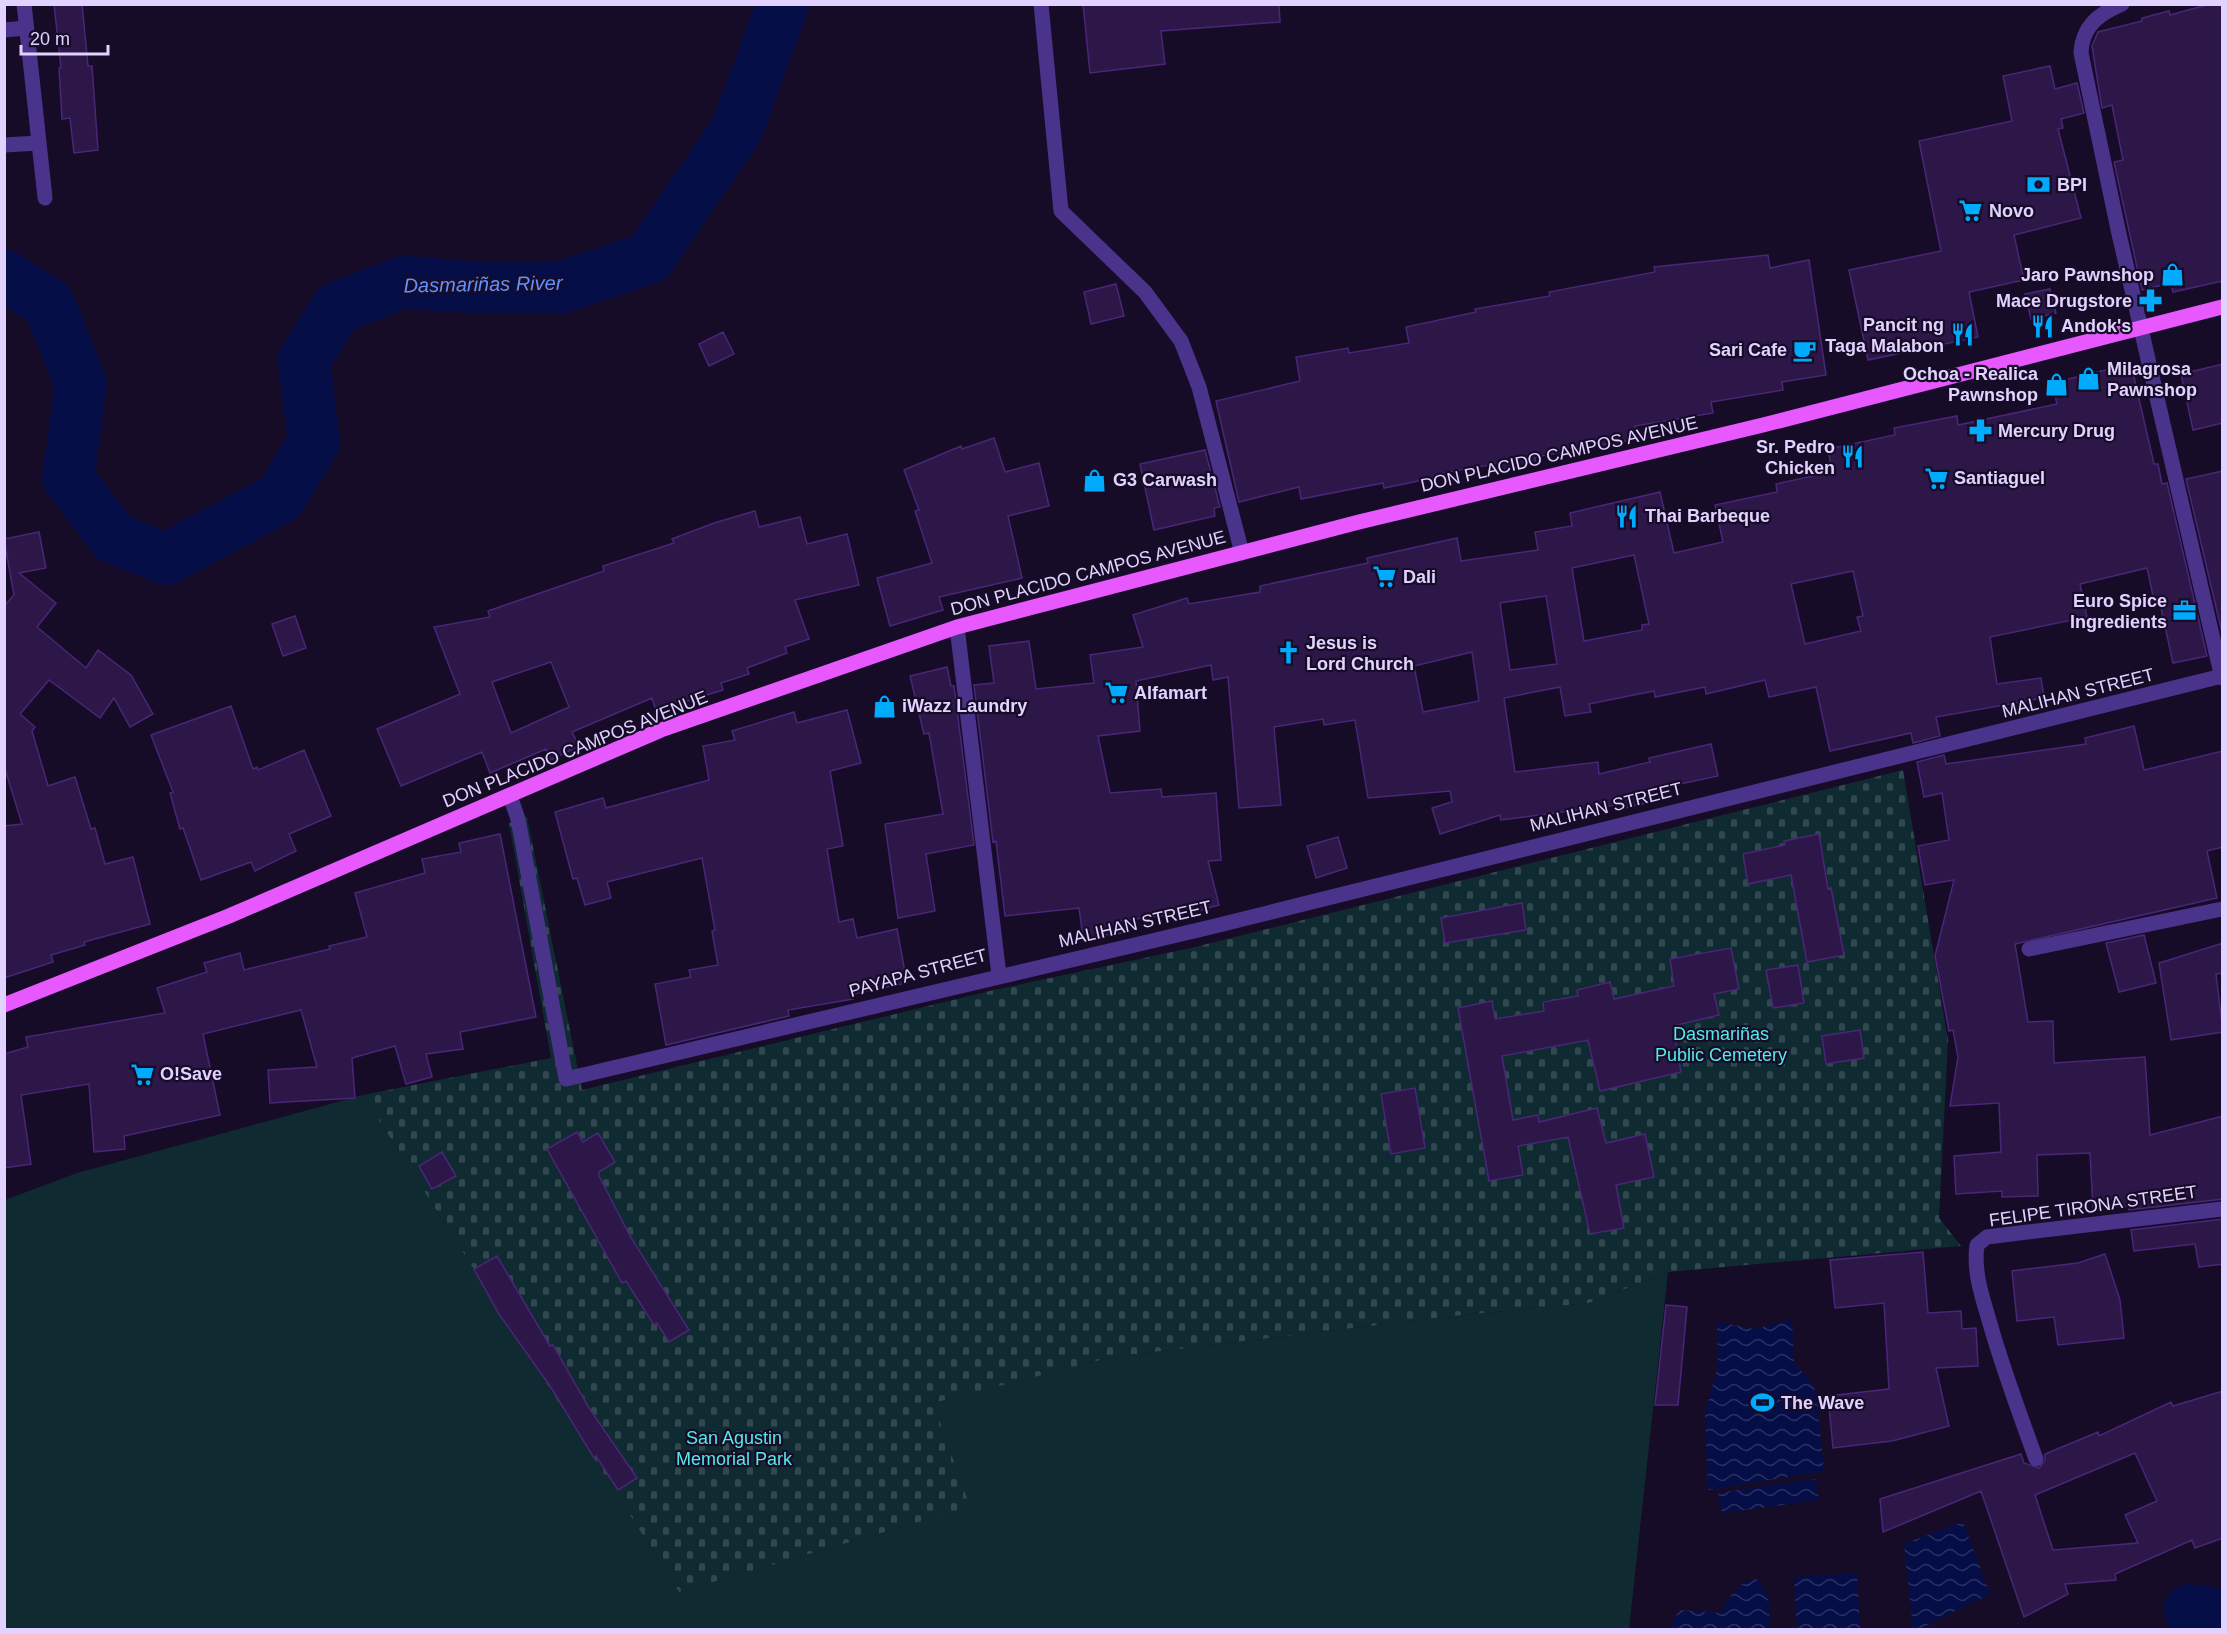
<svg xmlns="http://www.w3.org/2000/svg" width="2227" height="1634" font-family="Arial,sans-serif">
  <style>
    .green { fill: #0f2a31 }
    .cemetery { fill: url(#cemetery-stones) }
    .water { fill: url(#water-waves) }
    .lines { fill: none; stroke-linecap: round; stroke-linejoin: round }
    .river { stroke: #050e47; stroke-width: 52 }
    .building { fill: #2d1749; stroke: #492678; stroke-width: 1.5; fill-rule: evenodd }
    .minor { stroke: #4a338a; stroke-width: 15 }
    .major { stroke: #e759ff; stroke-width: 15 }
    .labels { text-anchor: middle; stroke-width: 4.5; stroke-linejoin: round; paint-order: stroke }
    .poi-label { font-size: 18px; font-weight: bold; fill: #e1d2ff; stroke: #170c27; text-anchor: start }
    .street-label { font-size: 18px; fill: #e1d2ff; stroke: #170c27 }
    .park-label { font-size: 18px; fill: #52ebe8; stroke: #170c27 }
    .water-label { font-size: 20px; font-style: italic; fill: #6091ff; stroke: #170c27 }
  </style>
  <defs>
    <pattern id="cemetery-stones" width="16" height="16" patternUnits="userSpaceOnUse" patternTransform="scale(1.5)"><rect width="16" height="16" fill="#0f2a31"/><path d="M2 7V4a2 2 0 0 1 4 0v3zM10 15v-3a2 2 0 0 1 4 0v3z" fill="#324850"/></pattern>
    <pattern id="water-waves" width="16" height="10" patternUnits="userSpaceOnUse" patternTransform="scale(1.5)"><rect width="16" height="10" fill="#050e47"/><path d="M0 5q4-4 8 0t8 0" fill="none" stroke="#293063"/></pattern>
  </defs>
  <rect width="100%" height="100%" fill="#170c27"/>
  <path class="green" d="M 363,1095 L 679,1592 L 969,1507 L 932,1403 L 1112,1357 L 1453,1316 L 1589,1303 L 1668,1272 L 1629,1629 L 5,1630 L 5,1200 L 77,1173 Z"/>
  <path class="cemetery" d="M 1903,770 L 1948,1040 L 1939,1218 L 1961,1246 L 1668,1272 L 1589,1303 L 1453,1316 L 1112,1357 L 933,1403 L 970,1507 L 679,1592 L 363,1095 L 551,1058 L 509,823 L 527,817 L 582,1090 L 994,990 L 1191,948 Z"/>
  <path class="water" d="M 1792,1319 L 1794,1362 L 1812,1384 L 1816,1392 L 1824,1471 L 1708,1490 L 1705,1414 L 1718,1365 L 1717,1322 L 1755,1329 Z
    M 1815,1479 L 1819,1500 L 1722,1513 L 1718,1493 Z
    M 1963,1522 L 1990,1594 L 1919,1629 L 1913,1629 L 1904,1544 Z
    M 1857,1573 L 1860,1629 L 1797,1629 L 1794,1577 Z
    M 1756,1579 L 1768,1593 L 1770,1629 L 1670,1629 L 1679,1610 L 1720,1613 C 1730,1598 1736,1582 1756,1579 Z"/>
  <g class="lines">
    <path class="river" d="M 4,275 L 49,304 L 81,384 L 68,478 L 114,538 L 166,559 L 280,498 L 314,442 L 304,360 L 337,308 L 403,282 L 486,288 L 562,287 L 649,258 L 737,129 L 783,4
      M 2190,1610 L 2222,1614"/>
  </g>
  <path class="building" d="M 54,4 L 82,4 L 88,66 L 92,66 L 98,150 L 74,153 L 70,118 L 62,119 L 59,68 L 61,68 Z
    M 1083,4 L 1279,4 L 1280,22 L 1161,31 L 1165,64 L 1090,73 Z
    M 2210,4 L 2223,4 L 2223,281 L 2173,292 L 2171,283 L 2142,290 L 2114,162 L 2123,160 L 2112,105 L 2102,108 L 2092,46 L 2098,32 L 2142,21 L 2142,18 L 2169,11 L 2170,15 Z
    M 2050,66 L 2055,89 L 2077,83 L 2084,113 L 2061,119 L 2063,128 L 2058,129 L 2081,218 L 2014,235 L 2024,280 L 1969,292 L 1978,337 L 1868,360 L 1849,270 L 1941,251 L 1919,141 L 2012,121 L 2003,76 Z
    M 1768,255 L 1770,268 L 1809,260 L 1826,375 L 1782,382 L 1783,390 L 1711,402 L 1713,413 L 1635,426 L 1637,439 L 1535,457 L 1536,464 L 1502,470 L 1501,463 L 1437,474 L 1438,477 L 1384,488 L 1383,483 L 1301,499 L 1299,487 L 1239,502 L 1216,401 L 1300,381 L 1296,357 L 1348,348 L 1349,353 L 1409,343 L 1406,327 L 1476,312 L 1475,309 L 1550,296 L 1549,292 L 1655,272 L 1654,267 Z
    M 1116,284 L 1124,316 L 1091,324 L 1084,292 Z
    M 2050,289 L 2056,313 L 2031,319 L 2025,294 Z
    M 723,332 L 734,354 L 709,366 L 699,344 Z
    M 2131,364 L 2154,464 L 2158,464 L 2162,484 L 2167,483 L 2207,656 L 2173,663 L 2159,599 L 2154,600 L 2147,568 L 2080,584 L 2087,617 L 1990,637 L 1997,684 L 2041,678 L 2044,698 L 1936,717 L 1940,736 L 1913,743 L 1911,733 L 1830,751 L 1816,687 L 1769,697 L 1765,680 L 1706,694 L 1705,687 L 1655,697 L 1654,691 L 1589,704 L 1591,712 L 1565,716 L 1560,687 L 1504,698 L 1515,772 L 1598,762 L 1599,774 L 1650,762 L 1649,758 L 1711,744 L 1718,776 L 1647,791 L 1650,802 L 1617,810 L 1616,805 L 1501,820 L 1500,815 L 1440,834 L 1432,808 L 1452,802 L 1450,791 L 1368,798 L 1355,720 L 1324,725 L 1323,719 L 1274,727 L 1281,805 L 1239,808 L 1228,677 L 1213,680 L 1211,665 L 1136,681 L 1140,731 L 1098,736 L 1110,793 L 1161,789 L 1162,797 L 1216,793 L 1221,860 L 1208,861 L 1219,905 L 1198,911 L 1120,921 L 1122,933 L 1083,938 L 1079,908 L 1005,916 L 996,841 L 993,842 L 974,685 L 994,683 L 989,646 L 1029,641 L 1036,689 L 1094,683 L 1090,655 L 1143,647 L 1133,615 L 1187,598 L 1189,604 L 1260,592 L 1260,586 L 1368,563 L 1367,558 L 1457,538 L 1461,561 L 1538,550 L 1535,532 L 1572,526 L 1570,513 L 1660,492 L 1674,553 L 1723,542 L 1715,505 L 1777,492 L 1776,484 L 1832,472 L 1828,449 L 1895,435 L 1894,428 L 1957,416 L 1958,425 L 2057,404 L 2052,383 ZM 1634,555 L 1649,624 L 1642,625 L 1642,630 L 1584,641 L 1572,568 ZM 1853,571 L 1863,616 L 1857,617 L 1861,631 L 1805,644 L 1791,584 ZM 1546,596 L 1557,664 L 1510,670 L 1500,603 ZM 1472,652 L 1479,701 L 1423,712 L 1414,666 Z
    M 2223,364 L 2223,423 L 2193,430 L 2181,374 Z
    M 994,438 L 1005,472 L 1039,463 L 1049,506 L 1008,516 L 1022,578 L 939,597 L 943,610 L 890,626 L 877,578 L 932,563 L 915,511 L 919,510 L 904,470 L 961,446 L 962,449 Z
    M 1205,450 L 1220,507 L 1214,508 L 1215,516 L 1154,530 L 1140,464 Z
    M 2223,471 L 2223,637 L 2186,479 Z
    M 755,511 L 759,527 L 800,517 L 807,544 L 847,534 L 859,585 L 795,600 L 809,639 L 785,647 L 787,653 L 747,668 L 749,674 L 721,683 L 723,690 L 656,711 L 652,698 L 572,732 L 579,746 L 551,760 L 546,749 L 490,773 L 482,752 L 401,786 L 377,729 L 460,694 L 434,627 L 490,617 L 488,611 L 604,571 L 603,566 L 674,543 L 672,539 L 714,523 ZM 551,662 L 569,707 L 511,733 L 492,682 Z
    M 39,532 L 46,568 L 19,573 L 56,603 L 37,627 L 86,668 L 98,650 L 131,675 L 153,714 L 130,727 L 114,698 L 100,718 L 49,680 L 20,714 L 35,727 L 32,731 L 48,786 L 75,777 L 91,829 L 95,828 L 105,864 L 133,857 L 150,924 L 84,942 L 85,945 L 51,955 L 53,962 L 4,978 L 4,826 L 22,824 L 4,766 L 4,606 L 14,595 L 4,539 Z
    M 295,616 L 306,648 L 283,656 L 272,624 Z
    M 947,667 L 951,686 L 954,686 L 974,845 L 926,854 L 935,911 L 898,918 L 885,824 L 943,814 L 929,733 L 924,734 L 910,676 Z
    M 231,706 L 253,769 L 257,767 L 258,770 L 304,750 L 331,816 L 289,834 L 296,851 L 255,871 L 251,862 L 201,880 L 183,828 L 180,829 L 170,793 L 173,792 L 151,735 Z
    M 847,710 L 861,763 L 830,771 L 843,846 L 827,849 L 839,922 L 853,919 L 857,938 L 897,929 L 907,983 L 853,994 L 853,999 L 788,1010 L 789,1016 L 666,1045 L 655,984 L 691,977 L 689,970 L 718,965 L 712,931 L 715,930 L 702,858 L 607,882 L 611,898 L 585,905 L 577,878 L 573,879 L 555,812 L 603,798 L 606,808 L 709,780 L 703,746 L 735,740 L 732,731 L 794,712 L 797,723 Z
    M 2134,726 L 2144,770 L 2223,751 L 2223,847 L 2207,851 L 2217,898 L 2015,944 L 2028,1022 L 2053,1021 L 2054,1063 L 2145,1057 L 2150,1135 L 2223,1116 L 2223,1199 L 2129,1210 L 2128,1206 L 2093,1208 L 2090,1153 L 2037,1155 L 2038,1196 L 2002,1197 L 2002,1191 L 1956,1194 L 1954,1156 L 2001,1152 L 1999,1103 L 1950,1106 L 1958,1057 L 1953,1030 L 1949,1031 L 1935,956 L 1954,880 L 1925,885 L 1918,846 L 1949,840 L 1942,793 L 1924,797 L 1917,762 L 1944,755 L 1946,764 L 2086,744 L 2085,738 Z
    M 500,834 L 536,1017 L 460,1032 L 463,1049 L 426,1054 L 432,1077 L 406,1084 L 395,1046 L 352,1058 L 355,1098 L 270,1103 L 268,1070 L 317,1067 L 301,1010 L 203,1034 L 220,1115 L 124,1136 L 125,1149 L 94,1152 L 89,1084 L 21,1095 L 31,1164 L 4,1168 L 4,1054 L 28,1047 L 26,1037 L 165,1013 L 157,988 L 207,972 L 204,963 L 240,953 L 244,970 L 330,949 L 329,946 L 367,937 L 355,893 L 425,873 L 422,859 L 461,852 L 459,843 Z
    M 1819,834 L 1828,889 L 1831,888 L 1844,955 L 1807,962 L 1791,875 L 1748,884 L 1743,854 L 1785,845 L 1784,841 Z
    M 1338,837 L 1347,868 L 1316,878 L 1307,846 Z
    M 1522,903 L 1526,930 L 1445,943 L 1441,918 Z
    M 2144,935 L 2156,983 L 2119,992 L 2106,943 Z
    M 2223,943 L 2223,973 L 2216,974 L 2223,1032 L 2171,1040 L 2159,963 Z
    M 1731,948 L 1739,989 L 1714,994 L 1719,1015 L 1673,1026 L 1681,1072 L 1600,1091 L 1588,1040 L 1502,1056 L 1513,1120 L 1538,1115 L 1539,1122 L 1597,1108 L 1606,1143 L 1645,1134 L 1654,1177 L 1616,1185 L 1624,1228 L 1590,1234 L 1568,1137 L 1518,1146 L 1523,1175 L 1489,1181 L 1458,1008 L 1492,1001 L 1495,1019 L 1544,1011 L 1543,1002 L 1578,996 L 1577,990 L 1610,982 L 1614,999 L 1674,986 L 1670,959 Z
    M 1798,965 L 1804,1003 L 1773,1008 L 1766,970 Z
    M 1860,1030 L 1864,1058 L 1826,1064 L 1822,1036 Z
    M 1415,1088 L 1425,1148 L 1391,1154 L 1381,1094 Z
    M 577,1132 L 583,1142 L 598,1133 L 615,1162 L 599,1172 L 599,1176 L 630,1236 L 689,1330 L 669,1342 L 657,1323 L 654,1325 L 626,1281 L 622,1283 L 547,1149 Z
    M 442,1152 L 456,1176 L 432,1189 L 419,1166 Z
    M 2223,1219 L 2223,1264 L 2199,1267 L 2195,1244 L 2134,1251 L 2131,1230 Z
    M 1923,1252 L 1928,1313 L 1961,1311 L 1962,1329 L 1976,1328 L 1978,1366 L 1936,1368 L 1949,1426 L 1892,1441 L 1833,1448 L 1828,1396 L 1889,1389 L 1884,1303 L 1835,1308 L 1830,1260 Z
    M 2105,1254 L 2120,1300 L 2124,1338 L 2058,1345 L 2054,1317 L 2017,1321 L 2012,1271 L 2078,1263 Z
    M 497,1256 L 550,1346 L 553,1345 L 589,1408 L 637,1478 L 618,1490 L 596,1456 L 594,1458 L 550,1386 L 499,1314 L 474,1269 Z
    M 1666,1305 L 1687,1307 L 1678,1405 L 1655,1405 Z
    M 2223,1391 L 2223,1538 L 2195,1548 L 2192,1540 L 2115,1574 L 2116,1580 L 2065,1584 L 2068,1594 L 2024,1617 L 1981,1491 L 1883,1532 L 1880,1499 L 2021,1454 L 2024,1463 L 2039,1468 L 2045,1461 L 2045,1454 L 2098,1432 L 2099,1436 L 2171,1402 L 2173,1406 ZM 2135,1453 L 2157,1501 L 2125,1515 L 2138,1543 L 2053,1550 L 2035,1495 Z"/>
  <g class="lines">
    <path class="minor" d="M 24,4 L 45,198
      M 1041,4 L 1061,211 L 1145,292 L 1181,341 L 1199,387 L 1242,553
      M 2122,4 C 2098,14 2082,27 2081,53 L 2119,234 L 2222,678
      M 4,30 L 26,28
      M 4,145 L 39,143
      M 957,627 L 999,975
      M 510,796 L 518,819 L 566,1079 L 1211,927 L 2222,676
      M 2029,949 L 2222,909
      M 2036,1459 C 2020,1415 2004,1372 1991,1327 C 1983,1299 1973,1273 1977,1245 L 1987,1237 L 2003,1235 L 2222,1209"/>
    <path class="major" d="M 4,1005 L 229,916 L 661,730 L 957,627 L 1359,522 L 1763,425 L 2222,307"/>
  </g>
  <defs>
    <symbol id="bank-bare" viewBox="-9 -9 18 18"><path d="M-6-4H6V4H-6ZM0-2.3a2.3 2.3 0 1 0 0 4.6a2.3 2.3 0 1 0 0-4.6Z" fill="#00aafd" stroke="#170c27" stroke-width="2.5" paint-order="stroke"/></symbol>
    <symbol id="supermarket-bare" viewBox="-9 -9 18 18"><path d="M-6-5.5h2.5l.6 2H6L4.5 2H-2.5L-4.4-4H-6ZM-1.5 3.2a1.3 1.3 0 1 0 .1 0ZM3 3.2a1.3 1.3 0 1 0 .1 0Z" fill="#00aafd" stroke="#170c27" stroke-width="2.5" paint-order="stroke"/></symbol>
    <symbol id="shop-bare" viewBox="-9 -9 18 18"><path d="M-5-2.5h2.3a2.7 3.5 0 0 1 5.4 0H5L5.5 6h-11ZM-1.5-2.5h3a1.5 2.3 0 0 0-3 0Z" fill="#00aafd" stroke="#170c27" stroke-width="2.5" paint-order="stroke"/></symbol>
    <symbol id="pharmacy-bare" viewBox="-9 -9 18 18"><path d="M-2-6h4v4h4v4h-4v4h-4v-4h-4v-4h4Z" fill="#00aafd" stroke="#170c27" stroke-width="2.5" paint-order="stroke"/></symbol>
    <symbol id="restaurant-bare" viewBox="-9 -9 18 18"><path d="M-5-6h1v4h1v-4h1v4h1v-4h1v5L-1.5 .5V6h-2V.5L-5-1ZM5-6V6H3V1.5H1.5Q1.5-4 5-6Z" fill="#00aafd" stroke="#170c27" stroke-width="2.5" paint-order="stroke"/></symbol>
    <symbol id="cafe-bare" viewBox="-9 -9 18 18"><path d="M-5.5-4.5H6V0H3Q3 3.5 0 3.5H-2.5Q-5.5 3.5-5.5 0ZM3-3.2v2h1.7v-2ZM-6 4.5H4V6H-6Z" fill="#00aafd" stroke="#170c27" stroke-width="2.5" paint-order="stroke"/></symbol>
    <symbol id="office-bare" viewBox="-9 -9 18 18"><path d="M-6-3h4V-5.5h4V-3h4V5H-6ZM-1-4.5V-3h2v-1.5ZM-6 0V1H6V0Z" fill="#00aafd" stroke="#170c27" stroke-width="2.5" paint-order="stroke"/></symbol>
    <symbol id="church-bare" viewBox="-9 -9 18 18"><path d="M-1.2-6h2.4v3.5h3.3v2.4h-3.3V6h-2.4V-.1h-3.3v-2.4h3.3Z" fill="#00aafd" stroke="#170c27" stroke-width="2.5" paint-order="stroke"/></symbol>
    <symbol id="stadium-bare" viewBox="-9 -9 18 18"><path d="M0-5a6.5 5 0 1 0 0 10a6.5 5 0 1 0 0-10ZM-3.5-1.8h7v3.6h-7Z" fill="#00aafd" stroke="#170c27" stroke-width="2.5" paint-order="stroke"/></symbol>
  </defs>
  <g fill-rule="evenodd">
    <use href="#bank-bare" x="2022" y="168" width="33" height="33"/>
    <use href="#supermarket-bare" x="1954" y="194" width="33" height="33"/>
    <use href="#shop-bare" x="2156" y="258" width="33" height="33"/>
    <use href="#pharmacy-bare" x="2134" y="284" width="33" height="33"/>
    <use href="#restaurant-bare" x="2026" y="310" width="33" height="33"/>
    <use href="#restaurant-bare" x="1946" y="318" width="33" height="33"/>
    <use href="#cafe-bare" x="1788" y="334" width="33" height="33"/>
    <use href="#shop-bare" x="2072" y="362" width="33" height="33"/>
    <use href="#shop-bare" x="2040" y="368" width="33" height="33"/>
    <use href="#pharmacy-bare" x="1964" y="414" width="33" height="33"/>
    <use href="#restaurant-bare" x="1836" y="440" width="33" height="33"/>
    <use href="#supermarket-bare" x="1920" y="462" width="33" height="33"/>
    <use href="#shop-bare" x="1078" y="464" width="33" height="33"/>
    <use href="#restaurant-bare" x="1610" y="500" width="33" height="33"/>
    <use href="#supermarket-bare" x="1368" y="560" width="33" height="33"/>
    <use href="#office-bare" x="2168" y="594" width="33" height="33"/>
    <use href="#church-bare" x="1272" y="636" width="33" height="33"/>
    <use href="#supermarket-bare" x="1100" y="676" width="33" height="33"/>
    <use href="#shop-bare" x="868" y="690" width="33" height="33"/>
    <use href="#supermarket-bare" x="126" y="1058" width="33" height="33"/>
    <use href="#stadium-bare" x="1746" y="1386" width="33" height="33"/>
  </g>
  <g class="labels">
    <g class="poi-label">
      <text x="2057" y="191">BPI</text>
      <text x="1989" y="217">Novo</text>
      <text x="2154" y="281" text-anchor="end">Jaro Pawnshop</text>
      <text x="2132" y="307" text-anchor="end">Mace Drugstore</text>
      <text x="1944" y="331" text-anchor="end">Pancit ng<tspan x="1944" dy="21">Taga Malabon</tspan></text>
      <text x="2061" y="332">Andok's</text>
      <text x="1787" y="356" text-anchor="end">Sari Cafe</text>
      <text x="2107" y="375">Milagrosa<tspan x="2107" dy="21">Pawnshop</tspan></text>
      <text x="2038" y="380" text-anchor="end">Ochoa - Realica<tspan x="2038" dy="21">Pawnshop</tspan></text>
      <text x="1998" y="437">Mercury Drug</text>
      <text x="1835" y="453" text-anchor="end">Sr. Pedro<tspan x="1835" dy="21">Chicken</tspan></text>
      <text x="1954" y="484">Santiaguel</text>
      <text x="1113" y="486">G3 Carwash</text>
      <text x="1645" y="522">Thai Barbeque</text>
      <text x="1403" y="583">Dali</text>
      <text x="2167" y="607" text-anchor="end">Euro Spice<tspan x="2167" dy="21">Ingredients</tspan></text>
      <text x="1306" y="649">Jesus is<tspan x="1306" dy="21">Lord Church</tspan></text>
      <text x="1134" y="699">Alfamart</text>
      <text x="902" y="712">iWazz Laundry</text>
      <text x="160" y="1080">O!Save</text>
      <text x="1781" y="1409">The Wave</text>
    </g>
    <g class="street-label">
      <text transform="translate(1559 454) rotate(-13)" y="6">DON PLACIDO CAMPOS AVENUE</text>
      <text transform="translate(1088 573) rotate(-15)" y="6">DON PLACIDO CAMPOS AVENUE</text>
      <text transform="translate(2078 693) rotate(-14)" y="6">MALIHAN STREET</text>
      <text transform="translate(575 749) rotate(-22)" y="6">DON PLACIDO CAMPOS AVENUE</text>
      <text transform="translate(1606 807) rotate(-14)" y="6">MALIHAN STREET</text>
      <text transform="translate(1135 924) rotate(-13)" y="6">MALIHAN STREET</text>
      <text transform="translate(918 973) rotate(-15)" y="6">PAYAPA STREET</text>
      <text transform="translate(2093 1206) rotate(-8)" y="6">FELIPE TIRONA STREET</text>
    </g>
    <g class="park-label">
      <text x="1721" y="1040">Dasmariñas<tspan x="1721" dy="21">Public Cemetery</tspan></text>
      <text x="734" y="1444">San Agustin<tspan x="734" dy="21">Memorial Park</tspan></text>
    </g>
    <g class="water-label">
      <text transform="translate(483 284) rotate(-1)" y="7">Dasmariñas River</text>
    </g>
  </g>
  <rect width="2227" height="1634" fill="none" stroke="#e1d2ff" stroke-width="12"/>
  <path d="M21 45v9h87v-9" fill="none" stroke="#e1d2ff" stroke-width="3"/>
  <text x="30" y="45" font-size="18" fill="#e1d2ff" stroke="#170c27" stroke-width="4.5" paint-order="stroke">20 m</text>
</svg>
